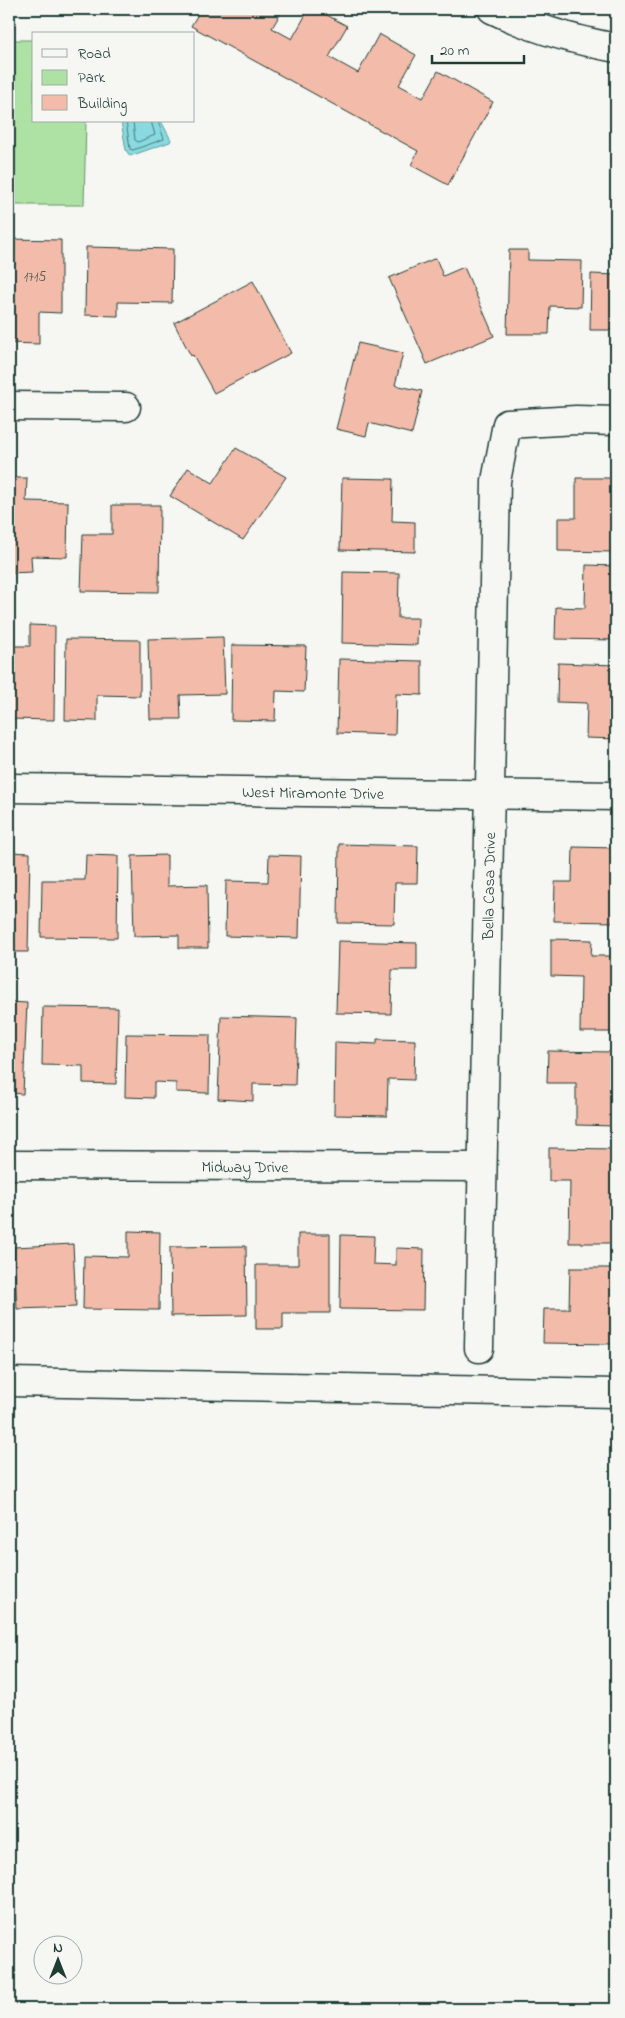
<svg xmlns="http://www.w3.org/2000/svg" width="625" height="2018" font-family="'Indie Flower',sans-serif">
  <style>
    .green { fill: #ade2a4; stroke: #66906c }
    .water { fill: #88d9e0; stroke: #5e9b9b }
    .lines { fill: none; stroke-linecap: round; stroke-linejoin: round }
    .shore { stroke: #497b79; stroke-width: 1 }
    .building { fill: #f3bba9; stroke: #1f3d34 }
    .minor-casing { stroke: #1f3d34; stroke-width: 31 }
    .minor { stroke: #f6f6f2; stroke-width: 28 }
    .labels { text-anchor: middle; stroke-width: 4.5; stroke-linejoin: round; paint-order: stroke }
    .number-label { font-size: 14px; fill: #545c51 }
    .street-label { font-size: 16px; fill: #1f3d34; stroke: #f6f6f2 }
  </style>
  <rect width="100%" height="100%" fill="#f6f6f2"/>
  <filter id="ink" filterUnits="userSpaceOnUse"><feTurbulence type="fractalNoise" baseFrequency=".02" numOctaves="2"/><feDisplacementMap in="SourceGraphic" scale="10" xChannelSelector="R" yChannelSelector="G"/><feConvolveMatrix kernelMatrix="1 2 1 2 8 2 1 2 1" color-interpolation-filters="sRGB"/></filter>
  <g filter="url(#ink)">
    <path class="green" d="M 9,40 L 34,40 L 34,121 L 86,121 L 84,205 L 9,205 Z"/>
    <path class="water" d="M 121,121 L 161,121 L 171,140 L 170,142 L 130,156 L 126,150 Z"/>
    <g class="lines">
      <path class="shore" d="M 126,121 L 130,149 L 133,150 L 164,139 L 158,121
        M 133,121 L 135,140 L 138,142 L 155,135 L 151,121"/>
    </g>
    <path class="building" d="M 201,9 L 283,9 L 272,28 L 292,39 L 309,9 L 316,9 L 347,26 L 329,57 L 358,73 L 379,34 L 416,55 L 399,85 L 423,98 L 438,71 L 493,102 L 448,185 L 411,165 L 418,151 L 191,26 Z
      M 9,239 L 61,240 L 61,313 L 39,312 L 39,344 L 9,343 Z
      M 86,247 L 173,249 L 172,303 L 118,302 L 118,316 L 85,315 Z
      M 509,250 L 528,250 L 528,260 L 582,261 L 581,307 L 550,306 L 549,334 L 507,334 Z
      M 436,258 L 443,276 L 464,267 L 494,336 L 427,364 L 389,278 Z
      M 591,274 L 616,275 L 616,330 L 590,330 Z
      M 253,281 L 291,353 L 214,393 L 193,355 L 191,356 L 174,323 Z
      M 358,343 L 403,353 L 395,385 L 422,391 L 412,434 L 369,423 L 366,436 L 336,429 Z
      M 236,448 L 286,477 L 243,540 L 170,496 L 188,468 L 213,483 Z
      M 9,478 L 27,478 L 26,501 L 68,502 L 67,557 L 31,556 L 32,572 L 9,573 Z
      M 342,478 L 393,479 L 392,521 L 415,522 L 415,552 L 340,550 Z
      M 576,478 L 616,478 L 616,552 L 558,551 L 558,518 L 576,518 Z
      M 112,505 L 160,505 L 159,592 L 81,591 L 83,534 L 112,534 Z
      M 586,565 L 616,566 L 616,640 L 555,639 L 556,607 L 585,608 Z
      M 343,572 L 399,573 L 398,618 L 418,618 L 417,645 L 342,643 Z
      M 30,625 L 55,626 L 54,720 L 10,719 L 9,646 L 30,646 Z
      M 223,637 L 225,694 L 180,695 L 181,719 L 150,719 L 148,639 Z
      M 66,639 L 140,640 L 140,696 L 97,695 L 97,721 L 65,720 Z
      M 232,645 L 306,646 L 304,692 L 276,691 L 275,721 L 231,720 Z
      M 339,659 L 422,661 L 422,695 L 396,694 L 395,735 L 337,733 Z
      M 558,663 L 616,665 L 616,739 L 586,738 L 587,703 L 557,702 Z
      M 339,844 L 418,846 L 417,883 L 395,883 L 394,924 L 338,923 Z
      M 573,847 L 616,848 L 616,922 L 554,921 L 555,882 L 572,882 Z
      M 9,852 L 30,853 L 28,952 L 9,952 Z
      M 86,855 L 118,856 L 117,938 L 41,937 L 42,880 L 85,880 Z
      M 167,855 L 167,886 L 207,885 L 208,948 L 179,948 L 179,935 L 134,936 L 132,856 Z
      M 269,855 L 301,856 L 299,938 L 225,936 L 226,881 L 268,882 Z
      M 551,939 L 592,940 L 591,956 L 616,956 L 616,1032 L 580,1032 L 581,977 L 551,976 Z
      M 338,941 L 417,943 L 417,970 L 392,970 L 391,1014 L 336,1013 Z
      M 9,1002 L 27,1003 L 23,1094 L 9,1093 Z
      M 43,1007 L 118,1008 L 116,1084 L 83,1083 L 83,1066 L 42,1065 Z
      M 221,1016 L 297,1018 L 295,1085 L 253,1084 L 253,1101 L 218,1099 Z
      M 126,1034 L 210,1035 L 209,1093 L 176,1092 L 176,1083 L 154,1082 L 154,1098 L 125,1097 Z
      M 377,1039 L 415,1040 L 414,1080 L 388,1079 L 387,1116 L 334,1115 L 335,1042 L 377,1044 Z
      M 548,1051 L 616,1052 L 616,1126 L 576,1125 L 576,1083 L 547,1083 Z
      M 549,1148 L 616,1149 L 616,1243 L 569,1243 L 570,1181 L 549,1181 Z
      M 128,1231 L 160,1232 L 159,1310 L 83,1309 L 84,1256 L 128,1257 Z
      M 298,1234 L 330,1234 L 330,1313 L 283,1313 L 283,1329 L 256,1329 L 256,1265 L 298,1265 Z
      M 341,1235 L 374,1236 L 373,1264 L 396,1265 L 396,1248 L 424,1249 L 423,1310 L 340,1309 Z
      M 73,1244 L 76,1307 L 17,1309 L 14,1247 Z
      M 246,1246 L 247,1315 L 171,1316 L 170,1247 Z
      M 570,1268 L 616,1268 L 616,1344 L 543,1343 L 544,1309 L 569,1309 Z"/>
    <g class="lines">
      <defs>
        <g id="minor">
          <path d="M 492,9 C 531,28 573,40 616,48"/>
          <path d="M 9,406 L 126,407"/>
          <path id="s1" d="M 9,788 L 616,796"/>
          <path id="s2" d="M 9,1165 L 482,1167"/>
          <path id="s3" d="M 479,1348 L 496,481 L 507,424 L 576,420 L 616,421"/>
          <path d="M 9,1382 L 616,1393"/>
        </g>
      </defs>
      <use href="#minor" class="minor-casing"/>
      <use href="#minor" class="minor"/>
    </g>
  </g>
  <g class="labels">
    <g class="number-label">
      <text x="35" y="281">1715</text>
    </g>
    <g class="street-label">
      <text dy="6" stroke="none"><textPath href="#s1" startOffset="304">West Miramonte Drive</textPath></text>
      <text dy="6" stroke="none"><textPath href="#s3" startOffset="462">Bella Casa Drive</textPath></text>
      <text dy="6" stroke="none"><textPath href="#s2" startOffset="236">Midway Drive</textPath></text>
    </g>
  </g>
  <rect width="625" height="2018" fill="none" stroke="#f6f6f2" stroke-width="30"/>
  <rect x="15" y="15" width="595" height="1988" fill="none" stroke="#1f3d34" stroke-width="2" filter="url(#ink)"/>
  <rect x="32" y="32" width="162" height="90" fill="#f6f6f2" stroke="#a0aca6"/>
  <rect x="42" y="49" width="25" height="8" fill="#f6f6f2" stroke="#a0aca6"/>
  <text x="78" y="58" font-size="15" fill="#1f3d34">Road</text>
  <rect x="42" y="70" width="25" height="15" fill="#ade2a4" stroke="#a0aca6"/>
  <text x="78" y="82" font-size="15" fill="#1f3d34">Park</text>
  <rect x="42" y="95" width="25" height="15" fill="#f3bba9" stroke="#a0aca6"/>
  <text x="78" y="108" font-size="15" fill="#1f3d34">Building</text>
  <g transform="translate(58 1960)"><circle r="24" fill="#f6f6f2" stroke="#a0aca6"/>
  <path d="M0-4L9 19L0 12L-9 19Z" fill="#1f3d34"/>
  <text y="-8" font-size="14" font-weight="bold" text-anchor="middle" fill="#1f3d34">N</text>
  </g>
  <path d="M432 55v8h92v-8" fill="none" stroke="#1f3d34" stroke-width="2.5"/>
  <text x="440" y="55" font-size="15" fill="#1f3d34" stroke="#f6f6f2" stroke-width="4" paint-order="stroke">20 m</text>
</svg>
